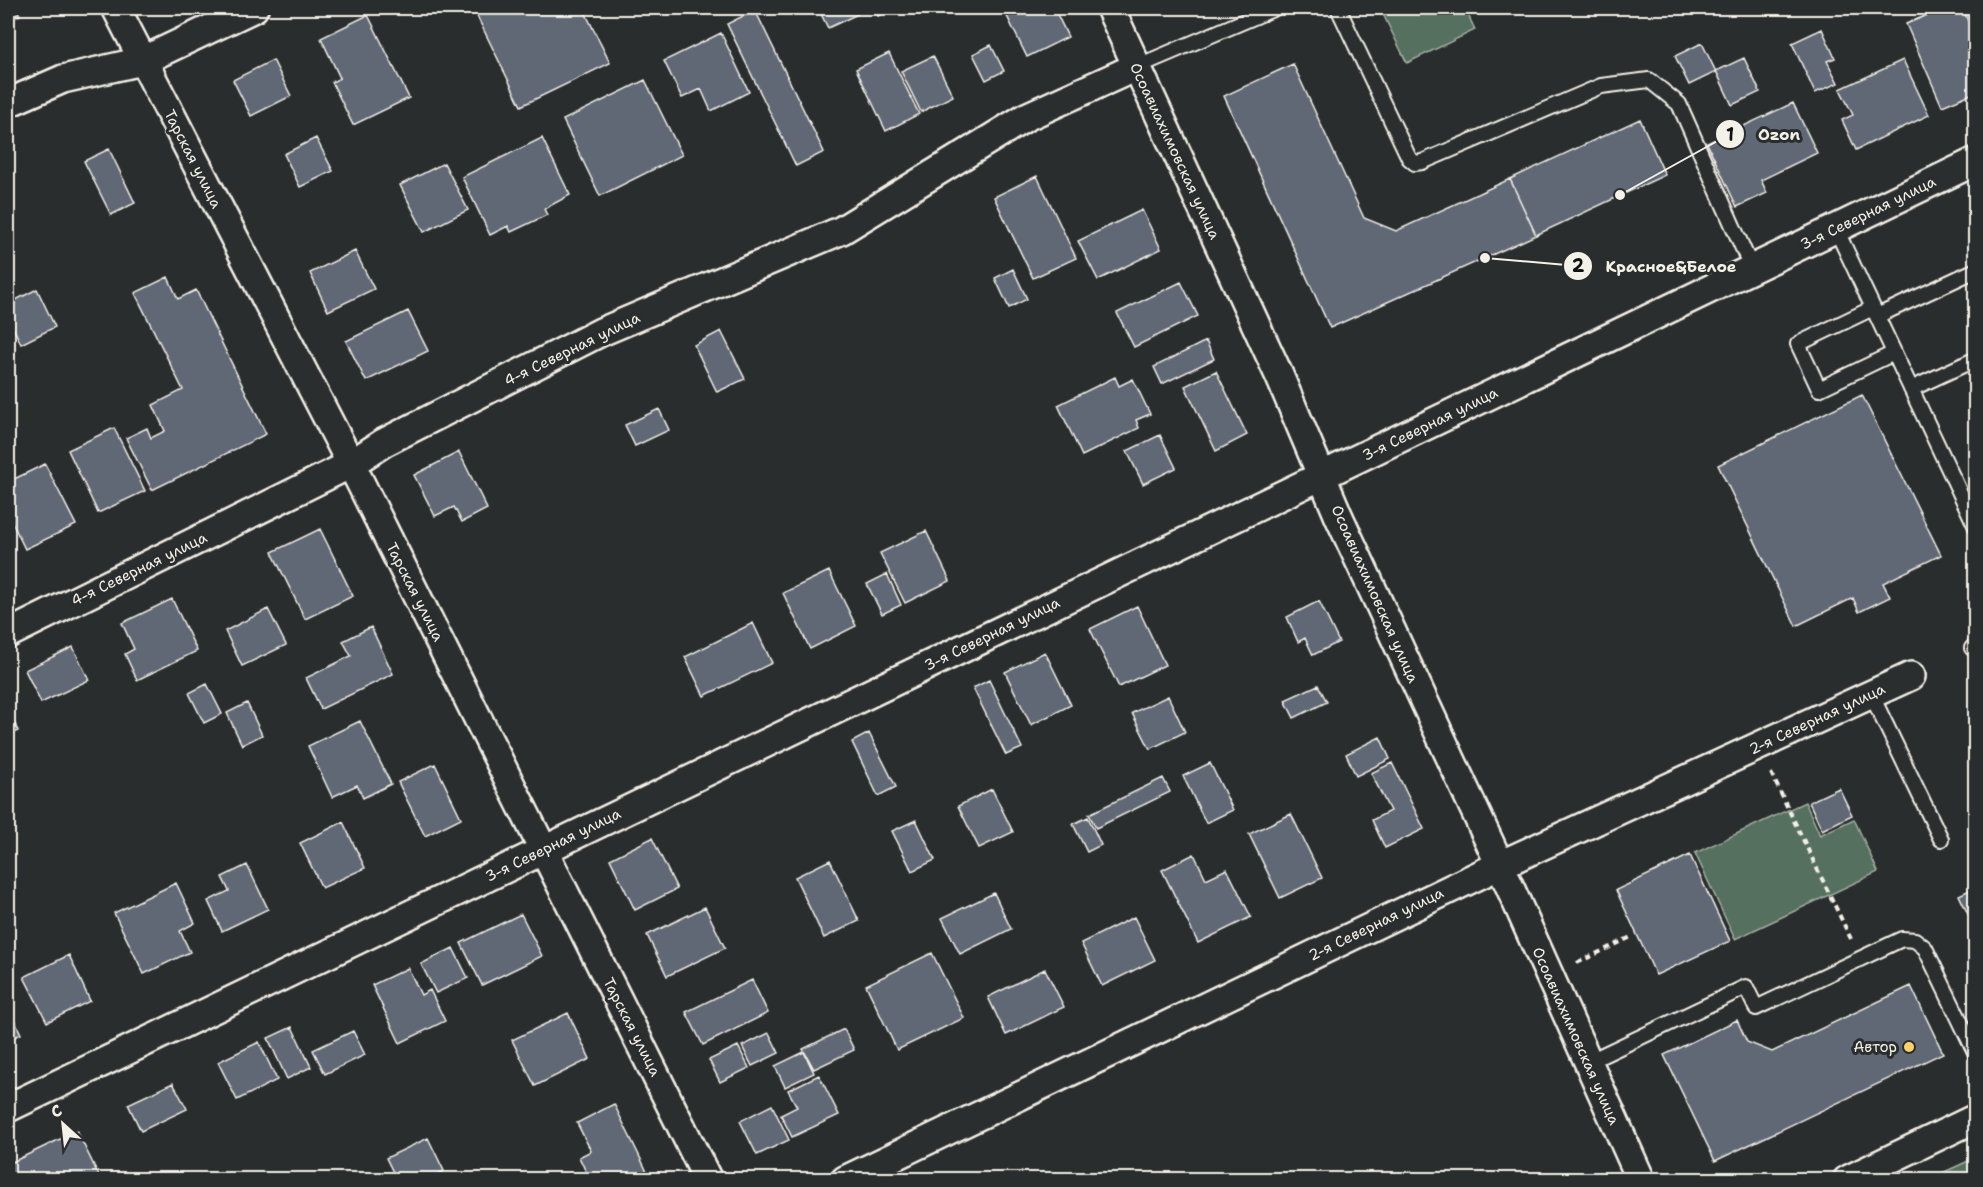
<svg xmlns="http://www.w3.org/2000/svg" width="1983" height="1187" font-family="'Shantell Sans',sans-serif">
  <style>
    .green { fill: #55705e; stroke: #a4b0a3; stroke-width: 1.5 }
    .building { fill: #606876; stroke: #f4f1e8; stroke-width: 1.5 }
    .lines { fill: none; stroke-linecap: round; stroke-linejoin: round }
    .service-casing { stroke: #f4f1e8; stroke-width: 18 }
    .minor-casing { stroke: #f4f1e8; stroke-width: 32 }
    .path { stroke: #f4f1e8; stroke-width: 4; stroke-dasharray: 6 4.5; stroke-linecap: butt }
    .service { stroke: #2a2d2e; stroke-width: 14 }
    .minor { stroke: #2a2d2e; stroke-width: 27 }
    .poi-dot { fill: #ffd166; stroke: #2a2d2e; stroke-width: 2 }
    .labels { text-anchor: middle; stroke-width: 6; stroke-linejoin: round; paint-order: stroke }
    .street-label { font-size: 15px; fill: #f4f1e8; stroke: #2a2d2e }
    .poi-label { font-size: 15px; fill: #f4f1e8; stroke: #2a2d2e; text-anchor: end }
    .leader { fill: none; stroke: #f4f1e8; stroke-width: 2 }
    .callout-dot { fill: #f4f1e8; stroke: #2a2d2e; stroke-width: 2 }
    .mark-label { font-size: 18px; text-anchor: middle; font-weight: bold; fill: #111 }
    .callout-label { font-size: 16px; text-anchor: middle; font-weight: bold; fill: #f4f1e8; stroke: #2a2d2e; stroke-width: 6; stroke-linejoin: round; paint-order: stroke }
  </style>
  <rect width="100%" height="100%" fill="#2a2d2e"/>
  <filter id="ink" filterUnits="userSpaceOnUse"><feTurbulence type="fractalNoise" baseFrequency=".0167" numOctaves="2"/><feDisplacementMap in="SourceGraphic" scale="12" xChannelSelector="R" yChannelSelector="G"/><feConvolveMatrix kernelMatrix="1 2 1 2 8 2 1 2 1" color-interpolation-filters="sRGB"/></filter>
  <g filter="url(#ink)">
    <path class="green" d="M 1380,8 L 1465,8 L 1475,30 L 1407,63 Z
      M 1805,802 L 1820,835 L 1854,819 L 1878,872 L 1735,939 L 1695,853 Z
      M 1975,1158 L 1975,1179 L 1929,1179 Z"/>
    <path class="building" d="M 8,8 L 16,8 L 20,15 L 8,21 Z
      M 473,8 L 583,8 L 610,63 L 521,106 Z
      M 818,8 L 855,8 L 858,14 L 828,28 Z
      M 874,8 L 895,8 L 878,16 Z
      M 1014,8 L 1054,8 L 1068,37 L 1027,57 L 1005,12 Z
      M 1944,8 L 1962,8 L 1976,38 L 1976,92 L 1942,106 L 1906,24 Z
      M 755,10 L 824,152 L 796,166 L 727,24 Z
      M 368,15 L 409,98 L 353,125 L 332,82 L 340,78 L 321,38 Z
      M 1822,29 L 1835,58 L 1827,61 L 1838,83 L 1815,93 L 1792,43 Z
      M 721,33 L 749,92 L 711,111 L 701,89 L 682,98 L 664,61 Z
      M 1702,43 L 1716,72 L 1689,85 L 1675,56 Z
      M 991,45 L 1004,71 L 986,80 L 973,54 Z
      M 889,53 L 919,114 L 886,131 L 856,69 Z
      M 933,56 L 953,96 L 921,112 L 901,71 Z
      M 1744,58 L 1760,92 L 1732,105 L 1716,71 Z
      M 273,60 L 291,96 L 251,116 L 233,80 Z
      M 1903,60 L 1929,115 L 1856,150 L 1842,120 L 1853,115 L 1840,89 Z
      M 1293,64 L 1364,218 L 1396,231 L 1510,179 L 1536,235 L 1330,328 L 1224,96 Z
      M 645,80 L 682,155 L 600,196 L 563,120 Z
      M 1793,103 L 1817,153 L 1761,180 L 1767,193 L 1737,207 L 1707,143 Z
      M 1640,119 L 1665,175 L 1536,235 L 1510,179 Z
      M 316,138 L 333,171 L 300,187 L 284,154 Z
      M 542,138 L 570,195 L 544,209 L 547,215 L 511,232 L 508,226 L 490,235 L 462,177 Z
      M 109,149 L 135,203 L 111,215 L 84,161 Z
      M 444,163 L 468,210 L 424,232 L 400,185 Z
      M 1037,176 L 1076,258 L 1033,278 L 994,197 Z
      M 1142,210 L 1161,249 L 1098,280 L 1078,241 Z
      M 355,251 L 374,289 L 328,311 L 310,273 Z
      M 1013,269 L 1027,299 L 1009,308 L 995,278 Z
      M 168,277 L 178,299 L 196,290 L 266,434 L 152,490 L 126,438 L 147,428 L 151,438 L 165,431 L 153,405 L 183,390 L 135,293 Z
      M 1181,282 L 1198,316 L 1134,347 L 1117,313 Z
      M 37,289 L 55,327 L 21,344 L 8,317 L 8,304 Z
      M 408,311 L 428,351 L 366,381 L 346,341 Z
      M 721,331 L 745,379 L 717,392 L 694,345 Z
      M 1206,341 L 1214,359 L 1162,384 L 1154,367 Z
      M 1216,371 L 1247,435 L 1216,451 L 1185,386 Z
      M 1115,377 L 1119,386 L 1133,379 L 1150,414 L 1136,420 L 1139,428 L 1082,456 L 1058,405 Z
      M 1862,395 L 1941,555 L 1883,583 L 1890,597 L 1859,612 L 1853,598 L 1796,626 L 1718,465 Z
      M 659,409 L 669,430 L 635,446 L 625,425 Z
      M 114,428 L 145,491 L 98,513 L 68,450 Z
      M 1160,435 L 1176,468 L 1143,484 L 1127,451 Z
      M 459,452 L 487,509 L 462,522 L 454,507 L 435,516 L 414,475 Z
      M 45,464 L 76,525 L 25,549 L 8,514 L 8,482 Z
      M 320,529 L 353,596 L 305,619 L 272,552 Z
      M 926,531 L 950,581 L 905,603 L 880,553 Z
      M 829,571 L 856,626 L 810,649 L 783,593 Z
      M 887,574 L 901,605 L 882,614 L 867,584 Z
      M 172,599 L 197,651 L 137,680 L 125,654 L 134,649 L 122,623 Z
      M 1319,601 L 1339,642 L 1313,655 L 1305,638 L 1298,642 L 1287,617 Z
      M 1137,606 L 1165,665 L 1119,687 L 1090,629 Z
      M 268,609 L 286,645 L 242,666 L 225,631 Z
      M 753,623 L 772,663 L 704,696 L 685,657 Z
      M 371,627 L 393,674 L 321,709 L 306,678 L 351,656 L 343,641 Z
      M 73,647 L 89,680 L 41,703 L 25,670 Z
      M 1045,652 L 1071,705 L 1031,725 L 1005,672 Z
      M 989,680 L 1022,748 L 1006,755 L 973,688 Z
      M 207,684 L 222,714 L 204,723 L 189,693 Z
      M 1318,685 L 1327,702 L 1294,718 L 1285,700 Z
      M 1168,696 L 1185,732 L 1150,749 L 1132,713 Z
      M 247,703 L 262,735 L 242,745 L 227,713 Z
      M 8,708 L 18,731 L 8,736 Z
      M 360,721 L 391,784 L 363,798 L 357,785 L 332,797 L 308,746 Z
      M 869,733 L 896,787 L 878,796 L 852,742 Z
      M 1380,737 L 1390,759 L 1356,776 L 1346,754 Z
      M 1210,763 L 1233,810 L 1206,823 L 1183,776 Z
      M 1392,763 L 1424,829 L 1385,848 L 1372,820 L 1390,811 L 1371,773 Z
      M 435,764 L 461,818 L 425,836 L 398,782 Z
      M 1163,778 L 1170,792 L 1096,828 L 1089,814 Z
      M 1839,788 L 1852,815 L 1822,830 L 1809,802 Z
      M 992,789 L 1013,832 L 979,848 L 958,806 Z
      M 1291,814 L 1322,878 L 1280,898 L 1249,834 Z
      M 1088,817 L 1101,845 L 1087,852 L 1073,824 Z
      M 916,820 L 935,860 L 912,871 L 892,831 Z
      M 343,822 L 365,868 L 322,888 L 300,843 Z
      M 652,838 L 677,889 L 635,910 L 610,859 Z
      M 1194,854 L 1206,879 L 1227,869 L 1251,917 L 1198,943 L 1162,870 Z
      M 1690,855 L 1730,941 L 1656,975 L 1616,890 Z
      M 830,860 L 859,921 L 824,938 L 795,877 Z
      M 247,865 L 268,909 L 222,931 L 208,901 L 229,891 L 222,877 Z
      M 176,883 L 195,923 L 180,931 L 190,952 L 144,974 L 114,913 Z
      M 1976,887 L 1976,931 L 1959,895 Z
      M 994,893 L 1011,929 L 960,954 L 942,918 Z
      M 705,907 L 725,948 L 667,976 L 647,935 Z
      M 521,914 L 542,956 L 482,985 L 461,943 Z
      M 1134,917 L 1155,960 L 1102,986 L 1081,943 Z
      M 453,948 L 468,978 L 436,993 L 421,964 Z
      M 932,953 L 964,1018 L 897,1050 L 866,985 Z
      M 69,955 L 90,1001 L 47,1022 L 24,977 Z
      M 408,968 L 421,995 L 430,990 L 445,1021 L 400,1043 L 372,985 Z
      M 1045,969 L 1064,1007 L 1006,1035 L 988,997 Z
      M 752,980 L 768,1013 L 703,1045 L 686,1012 Z
      M 1911,986 L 1943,1053 L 1715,1161 L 1664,1055 L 1737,1020 L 1747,1042 L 1772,1052 Z
      M 8,1009 L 9,1009 L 21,1034 L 8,1040 Z
      M 568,1013 L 590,1059 L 535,1086 L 512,1040 Z
      M 292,1027 L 311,1067 L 287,1079 L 268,1038 Z
      M 844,1029 L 854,1050 L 814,1069 L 803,1049 Z
      M 353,1031 L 365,1055 L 325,1074 L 313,1050 Z
      M 769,1033 L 779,1053 L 752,1066 L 742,1046 Z
      M 259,1042 L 277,1080 L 237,1100 L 218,1062 Z
      M 738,1046 L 749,1068 L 720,1082 L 709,1060 Z
      M 804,1052 L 814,1073 L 785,1087 L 775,1066 Z
      M 819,1075 L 839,1115 L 792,1137 L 781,1115 L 797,1107 L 788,1090 Z
      M 173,1083 L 187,1109 L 141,1131 L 128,1104 Z
      M 614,1104 L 651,1180 L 590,1180 L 579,1157 L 591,1151 L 577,1123 Z
      M 772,1105 L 789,1140 L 757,1155 L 740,1121 Z
      M 77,1131 L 101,1180 L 8,1180 L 8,1164 Z
      M 428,1138 L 444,1171 L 426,1180 L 397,1180 L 386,1158 Z"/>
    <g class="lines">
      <defs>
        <path id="service" d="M 1338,8 L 1409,158 L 1415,163 L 1422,162 L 1601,86 L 1649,80 L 1679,104 L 1752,269
          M 1136,67 L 1275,8
          M 1836,229 L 1976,527
          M 1873,308 L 1798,344 L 1819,389 L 1894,353
          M 1877,316 L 1976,270
          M 1911,389 L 1976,359
          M 1972,648 L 1976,646
          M 1871,694 L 1941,839
          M 1588,1062 L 1746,987 L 1756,1008 L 1902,939 L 1915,940 L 1925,948 L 1976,1054"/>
        <path id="minor" d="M 116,8 L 351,464 L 708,1180
          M 1110,8 L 1279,375 L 1339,517 L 1500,865 L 1641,1180
          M 8,103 L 63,79 L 142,61 L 254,8
          M 8,634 L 351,464 L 383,443 L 601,332 L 842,230 L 1026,117 L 1136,67
          M 8,1108 L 1976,161
          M 845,1180 L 1500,865 L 1911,676
          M 1847,1180 L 1976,1118"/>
      </defs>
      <use href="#service" class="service-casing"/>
      <use href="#minor" class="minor-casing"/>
      <path class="path" d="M 1771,773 L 1851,939
        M 1577,963 L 1631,937"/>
      <use href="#service" class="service"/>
      <use href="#minor" class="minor"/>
    </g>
  </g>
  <circle class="poi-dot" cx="1909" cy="1047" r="6"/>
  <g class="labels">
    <g class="street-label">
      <text transform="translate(1175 151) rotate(65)" y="5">Осоавиахимовская улица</text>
      <text transform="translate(193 159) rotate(63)" y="5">Тарская улица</text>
      <text transform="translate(1868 213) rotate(-26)" y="5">3-я Северная улица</text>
      <text transform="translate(572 349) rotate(-26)" y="5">4-я Северная улица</text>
      <text transform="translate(1430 424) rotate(-26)" y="5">3-я Северная улица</text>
      <text transform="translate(139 569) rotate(-26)" y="5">4-я Северная улица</text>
      <text transform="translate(415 592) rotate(63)" y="5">Тарская улица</text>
      <text transform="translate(1375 594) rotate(66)" y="5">Осоавиахимовская улица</text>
      <text transform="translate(992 634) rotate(-26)" y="5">3-я Северная улица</text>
      <text transform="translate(1817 719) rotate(-25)" y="5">2-я Северная улица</text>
      <text transform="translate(553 845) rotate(-26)" y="5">3-я Северная улица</text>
      <text transform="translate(1376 924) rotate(-26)" y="5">2-я Северная улица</text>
      <text transform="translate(632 1027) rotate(63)" y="5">Тарская улица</text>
      <text transform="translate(1576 1036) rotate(66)" y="5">Осоавиахимовская улица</text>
    </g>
    <g class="poi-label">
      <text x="1897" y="1052">Автор</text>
    </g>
  </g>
  <path class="leader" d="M1620 195L1730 134M1485 258L1578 266"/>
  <g class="callout-dot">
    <circle cx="1620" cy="195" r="6"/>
    <circle cx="1485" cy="258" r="6"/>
    <circle cx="1730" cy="134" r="15"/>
    <circle cx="1578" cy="266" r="15"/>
  </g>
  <g class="mark-label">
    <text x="1730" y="141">1</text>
    <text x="1578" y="272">2</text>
  </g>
  <g class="callout-label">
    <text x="1779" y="140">Ozon</text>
    <text x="1671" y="272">Красное&amp;Белое</text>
  </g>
  <rect width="1983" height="1187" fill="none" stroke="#2a2d2e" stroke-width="30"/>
  <rect x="15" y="15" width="1953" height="1157" fill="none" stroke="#f4f1e8" stroke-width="2" filter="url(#ink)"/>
  <g transform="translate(63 1124) rotate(333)" stroke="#2a2d2e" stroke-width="4.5" paint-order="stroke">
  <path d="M0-4.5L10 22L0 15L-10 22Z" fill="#f4f1e8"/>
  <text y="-9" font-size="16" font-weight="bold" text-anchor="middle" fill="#f4f1e8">С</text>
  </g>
</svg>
